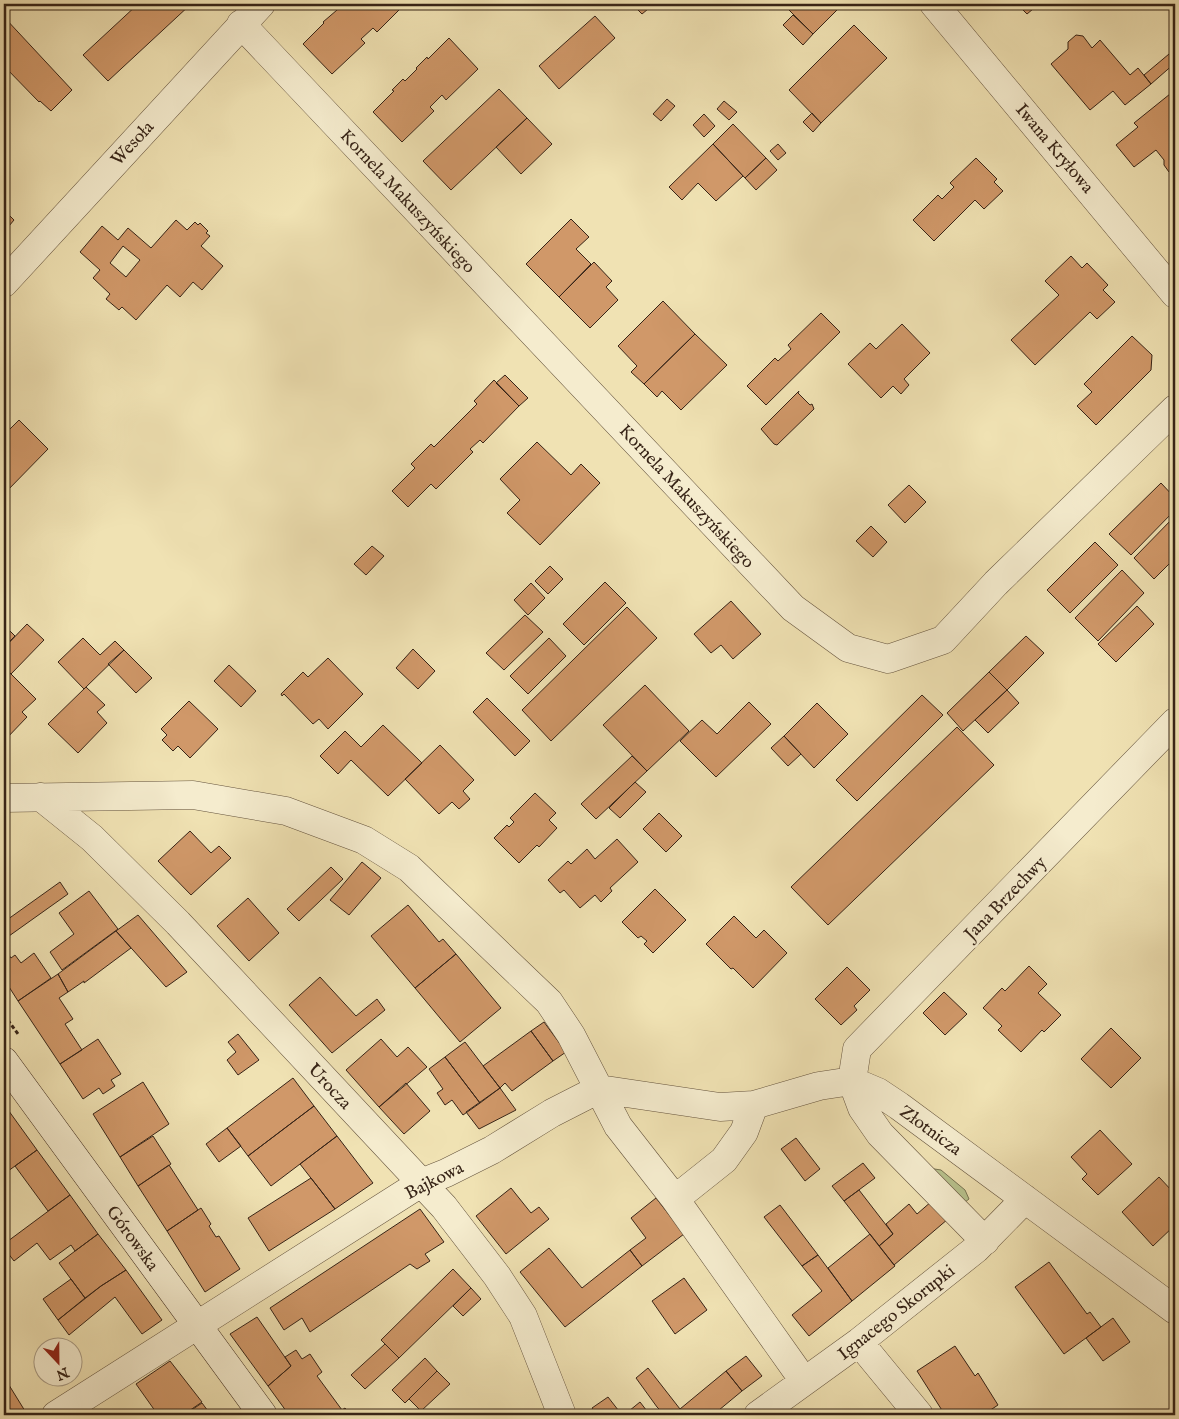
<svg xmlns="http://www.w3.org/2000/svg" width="1179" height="1419" font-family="'IM FELL English',serif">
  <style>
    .green { fill: #b8c38e; stroke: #787452 }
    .building { fill: #d09869; stroke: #372417; fill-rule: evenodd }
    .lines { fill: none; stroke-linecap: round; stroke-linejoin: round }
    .street-casing { stroke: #65543e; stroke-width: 29 }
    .secondary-casing { stroke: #372417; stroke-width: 29 }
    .path { stroke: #372417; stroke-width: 3; stroke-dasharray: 4 2.5; stroke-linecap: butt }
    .street { stroke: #f5ecce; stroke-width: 28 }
    .secondary { stroke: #f5ecce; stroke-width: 28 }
    .labels { text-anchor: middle; stroke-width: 5; stroke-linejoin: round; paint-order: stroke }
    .street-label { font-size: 18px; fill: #372417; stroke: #f5ecce }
  </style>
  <rect width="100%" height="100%" fill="#f0e2b3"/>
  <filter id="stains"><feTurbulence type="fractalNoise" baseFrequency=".004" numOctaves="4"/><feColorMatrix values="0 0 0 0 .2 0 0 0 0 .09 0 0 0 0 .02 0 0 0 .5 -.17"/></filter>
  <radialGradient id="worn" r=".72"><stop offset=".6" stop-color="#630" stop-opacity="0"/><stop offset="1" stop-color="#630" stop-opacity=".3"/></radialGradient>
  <path class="green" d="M 928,1168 L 941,1170 L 965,1190 L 969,1199 L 960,1206 Z"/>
  <path class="building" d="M 138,4 L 191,4 L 108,81 L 83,55 Z
    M 344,4 L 405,4 L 377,32 L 373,28 L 361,39 L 365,43 L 332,74 L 303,44 L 324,23 L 323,22 Z
    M 632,4 L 654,4 L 642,14 Z
    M 793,4 L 843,4 L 813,34 L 788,9 Z
    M 1017,4 L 1039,4 L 1027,14 Z
    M 793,15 L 813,34 L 803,45 L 783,25 Z
    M 595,16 L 615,38 L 559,89 L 539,66 Z
    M 4,17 L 72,90 L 51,111 L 40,101 L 39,102 L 4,66 Z
    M 854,25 L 887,58 L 821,123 L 789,90 Z
    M 1076,35 L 1083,36 L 1092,48 L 1100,40 L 1130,75 L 1138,68 L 1151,84 L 1125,105 L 1113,91 L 1090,110 L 1051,64 L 1068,49 L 1068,42 Z
    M 449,38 L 478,69 L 446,100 L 442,95 L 430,107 L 434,111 L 402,142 L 373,112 L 394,91 L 392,90 L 403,79 L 405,81 L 417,69 L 416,68 L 427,57 L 428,59 Z
    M 1169,54 L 1175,63 L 1151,84 L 1144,75 Z
    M 499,89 L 527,118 L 451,190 L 423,161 Z
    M 1170,94 L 1175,100 L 1175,175 L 1169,172 L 1164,165 L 1164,160 L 1156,150 L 1134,167 L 1116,145 L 1138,127 L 1134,123 Z
    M 667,99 L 675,106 L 661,121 L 653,114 Z
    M 724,101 L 737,112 L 729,120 L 717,109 Z
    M 812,113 L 821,123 L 813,132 L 803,122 Z
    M 704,114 L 715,126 L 704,137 L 693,125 Z
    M 527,118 L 552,144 L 521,174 L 496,147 Z
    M 733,124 L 766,158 L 745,178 L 713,144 Z
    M 713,144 L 743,176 L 716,201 L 698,183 L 682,200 L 669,187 Z
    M 778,144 L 786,153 L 778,160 L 770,151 Z
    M 766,158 L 777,170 L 756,190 L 745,178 Z
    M 976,158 L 997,179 L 994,182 L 1003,191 L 984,209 L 975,200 L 934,241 L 913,220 L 938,195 L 942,199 L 954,187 L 950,183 Z
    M 4,210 L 14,220 L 4,232 Z
    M 571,219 L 589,237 L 576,249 L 591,264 L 559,297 L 526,264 Z
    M 176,220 L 187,230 L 195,222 L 198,225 L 200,223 L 208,231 L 206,233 L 210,236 L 201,246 L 223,266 L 202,290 L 193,282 L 180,297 L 167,285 L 136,320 L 122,307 L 119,310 L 106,299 L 110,294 L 93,278 L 100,270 L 80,252 L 102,226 L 118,240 L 128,228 L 151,248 ZM 123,246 L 140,260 L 126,277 L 110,263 Z
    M 1071,256 L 1082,268 L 1087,263 L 1108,285 L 1103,290 L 1115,302 L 1097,319 L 1090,312 L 1035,365 L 1011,340 L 1059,295 L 1045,281 Z
    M 594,262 L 612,281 L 606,287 L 618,300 L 590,328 L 559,297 Z
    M 663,301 L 695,334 L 644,384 L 631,372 L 637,366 L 618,346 Z
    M 821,313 L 840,332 L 766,405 L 747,386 L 775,358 L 778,361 L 791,349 L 788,345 Z
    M 902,324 L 930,353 L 904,379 L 909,385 L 901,394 L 893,386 L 881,398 L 848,364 L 870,343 L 876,349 Z
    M 695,334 L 727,365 L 681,410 L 662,391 L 657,397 L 644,384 Z
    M 1132,336 L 1152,355 L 1151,370 L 1096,425 L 1077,406 L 1092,392 L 1084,384 Z
    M 505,375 L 528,398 L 519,406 L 496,383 Z
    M 494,380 L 519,406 L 483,443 L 480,440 L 470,449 L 473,452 L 436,489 L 431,484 L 408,507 L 392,491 L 415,468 L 411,464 L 431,444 L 434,447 L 477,404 L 474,401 Z
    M 799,391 L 798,393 L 810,405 L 812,404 L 814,409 L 777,445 L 774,444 L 761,429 Z
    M 19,420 L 48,449 L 4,494 L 4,435 Z
    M 537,442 L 571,475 L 581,464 L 600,483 L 540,545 L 507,513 L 520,500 L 500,479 Z
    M 1161,483 L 1175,498 L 1175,510 L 1131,555 L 1109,534 Z
    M 909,485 L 926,502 L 905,523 L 888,505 Z
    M 1175,516 L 1175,558 L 1154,579 L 1134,558 Z
    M 871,526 L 887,542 L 873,557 L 856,541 Z
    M 1095,542 L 1118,565 L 1070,613 L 1047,590 Z
    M 372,546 L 384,556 L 366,575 L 354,564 Z
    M 550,566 L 563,579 L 548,594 L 535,581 Z
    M 1122,570 L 1144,593 L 1098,641 L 1075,618 Z
    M 605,582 L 626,603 L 584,645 L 563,624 Z
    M 531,583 L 545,598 L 528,615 L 514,600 Z
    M 731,601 L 761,634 L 733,659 L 721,645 L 711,653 L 694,634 Z
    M 1137,606 L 1154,624 L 1116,662 L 1098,644 Z
    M 627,607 L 657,638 L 551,741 L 522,710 Z
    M 525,615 L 543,632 L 504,670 L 486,653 Z
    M 27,624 L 44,640 L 11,674 L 4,668 L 4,648 Z
    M 4,625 L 15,636 L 4,647 Z
    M 1026,636 L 1044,653 L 1007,690 L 989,672 Z
    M 83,638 L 100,655 L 115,641 L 124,650 L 84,689 L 58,662 Z
    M 549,638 L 566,656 L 528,694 L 510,676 Z
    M 413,649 L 435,671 L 418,689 L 396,668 Z
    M 124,650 L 152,678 L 136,693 L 108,664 Z
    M 328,658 L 363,694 L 328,729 L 319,719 L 313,724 L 284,694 L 282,696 L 281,694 L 303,672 L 308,677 Z
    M 229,665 L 256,691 L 241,707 L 214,681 Z
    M 989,672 L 1007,690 L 963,731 L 947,713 Z
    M 10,673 L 36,699 L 22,712 L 27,717 L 4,741 L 4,679 Z
    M 645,685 L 689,731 L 647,771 L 603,725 Z
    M 86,687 L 105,705 L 97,712 L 107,723 L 78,753 L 48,724 Z
    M 1007,690 L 1019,703 L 988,733 L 975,720 Z
    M 922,695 L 943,715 L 857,801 L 836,780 Z
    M 487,698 L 530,741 L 515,756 L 473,712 Z
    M 189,701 L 218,729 L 190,758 L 178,746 L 173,751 L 162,740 L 167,735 L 161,729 Z
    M 749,702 L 771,724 L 716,777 L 680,741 L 702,720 L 717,734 Z
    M 817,703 L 848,734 L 814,768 L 784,736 Z
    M 383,725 L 422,763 L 388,796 L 351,760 L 338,774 L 320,756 L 345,731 L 361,747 Z
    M 957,727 L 994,765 L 828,925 L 791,887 Z
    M 784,736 L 801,754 L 788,766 L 771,748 Z
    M 440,745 L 474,780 L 463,791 L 470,799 L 459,809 L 452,802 L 439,814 L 405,779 Z
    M 632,756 L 647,771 L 596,819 L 581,804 Z
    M 635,782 L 646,792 L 620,818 L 609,808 Z
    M 535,793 L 556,813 L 549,820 L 557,828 L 539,847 L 537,845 L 519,863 L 494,838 L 507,825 L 509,827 L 514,822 L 510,818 Z
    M 659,813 L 682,836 L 666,852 L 643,829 Z
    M 190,831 L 211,853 L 219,846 L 231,858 L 191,895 L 158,861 Z
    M 617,839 L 638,862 L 610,888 L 612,891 L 601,902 L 595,895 L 580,908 L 564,890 L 560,893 L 548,880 L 568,861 L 571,864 L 587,849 L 595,859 Z
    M 362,862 L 381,878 L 349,915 L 330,900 Z
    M 331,867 L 343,879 L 299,921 L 287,909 Z
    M 60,882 L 68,894 L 9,936 L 4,928 L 4,922 Z
    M 655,889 L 686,920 L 653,953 L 644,944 L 647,941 L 641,936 L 638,938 L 622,922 Z
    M 89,891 L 118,929 L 62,970 L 50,952 L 74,934 L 59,913 Z
    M 248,898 L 279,933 L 249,961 L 217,926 Z
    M 408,905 L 439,942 L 443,939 L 456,954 L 415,988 L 371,936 Z
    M 138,915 L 187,972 L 166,987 L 116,931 Z
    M 734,916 L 756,938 L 764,930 L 787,953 L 753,988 L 733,968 L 731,969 L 706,944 Z
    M 116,931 L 131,948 L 84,983 L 84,981 L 68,992 L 58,974 Z
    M 4,948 L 11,958 L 15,955 L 21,963 L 34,953 L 51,978 L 18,1001 L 4,979 Z
    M 456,954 L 501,1008 L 460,1042 L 415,988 Z
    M 1029,966 L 1047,984 L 1038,993 L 1061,1015 L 1044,1032 L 1042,1030 L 1021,1052 L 998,1030 L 1002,1026 L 983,1008 L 1002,988 L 1005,991 Z
    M 847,967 L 870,990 L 854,1006 L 857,1010 L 841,1025 L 815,999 Z
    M 58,974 L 68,992 L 59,998 L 73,1019 L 65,1024 L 82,1050 L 60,1064 L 18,1001 Z
    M 320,977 L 356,1016 L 377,999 L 385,1010 L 332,1053 L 289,1005 Z
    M 944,992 L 967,1014 L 945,1035 L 923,1013 Z
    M 544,1022 L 566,1052 L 553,1061 L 531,1031 Z
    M 1111,1028 L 1141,1058 L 1111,1088 L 1081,1059 Z
    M 531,1031 L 553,1061 L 512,1091 L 505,1083 L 500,1088 L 483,1066 Z
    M 238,1034 L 259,1060 L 238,1075 L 227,1060 L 236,1052 L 228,1042 Z
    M 98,1039 L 121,1074 L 111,1080 L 115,1086 L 103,1094 L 99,1088 L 83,1099 L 60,1064 Z
    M 381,1039 L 397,1057 L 408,1047 L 427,1067 L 379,1107 L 346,1070 Z
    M 465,1042 L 500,1088 L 480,1103 L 445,1057 Z
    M 445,1057 L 480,1103 L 463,1115 L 452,1100 L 445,1105 L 437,1093 L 443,1089 L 429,1069 Z
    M 293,1078 L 314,1106 L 248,1156 L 227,1128 Z
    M 143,1082 L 169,1124 L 120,1157 L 93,1114 Z
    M 406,1083 L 430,1111 L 404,1134 L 379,1107 Z
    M 500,1088 L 516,1110 L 479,1129 L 466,1112 Z
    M 314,1106 L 337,1136 L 271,1186 L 248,1156 Z
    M 6,1107 L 37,1150 L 4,1174 L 4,1108 Z
    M 227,1128 L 241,1146 L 219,1162 L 206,1144 Z
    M 1100,1130 L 1132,1164 L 1098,1195 L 1082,1179 L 1087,1174 L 1071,1157 Z
    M 153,1136 L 171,1164 L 138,1186 L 120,1157 Z
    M 337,1136 L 373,1183 L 335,1209 L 300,1164 Z
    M 796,1138 L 820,1169 L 805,1181 L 781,1149 Z
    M 37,1150 L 70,1195 L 48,1211 L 15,1166 Z
    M 863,1163 L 875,1178 L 844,1201 L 832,1186 Z
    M 169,1165 L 198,1210 L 167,1231 L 138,1186 Z
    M 1159,1177 L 1173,1192 L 1175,1190 L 1175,1225 L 1153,1246 L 1122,1212 Z
    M 311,1178 L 335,1209 L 269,1251 L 248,1218 Z
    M 511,1188 L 531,1213 L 539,1207 L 549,1219 L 506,1254 L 476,1216 Z
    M 859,1190 L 893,1234 L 879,1246 L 844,1201 Z
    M 70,1195 L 98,1234 L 75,1251 L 71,1245 L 50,1260 L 37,1243 L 14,1261 L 4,1248 L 4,1244 Z
    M 656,1198 L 684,1234 L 642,1266 L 630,1250 L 646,1238 L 631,1218 Z
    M 932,1201 L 948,1219 L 894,1265 L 879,1246 L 893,1234 L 886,1224 L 909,1204 L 917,1214 Z
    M 780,1205 L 818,1255 L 802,1266 L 764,1217 Z
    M 201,1208 L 211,1224 L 209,1226 L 216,1237 L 219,1236 L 240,1269 L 205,1292 L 167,1231 Z
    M 420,1209 L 444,1242 L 425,1254 L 430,1261 L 417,1269 L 410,1264 L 310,1332 L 302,1318 L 284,1330 L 270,1308 Z
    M 98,1234 L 126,1270 L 101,1286 L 85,1298 L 59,1263 Z
    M 870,1234 L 895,1266 L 852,1301 L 828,1268 Z
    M 549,1248 L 582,1288 L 630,1250 L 642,1266 L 565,1327 L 520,1272 Z
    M 818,1255 L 852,1301 L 809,1336 L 792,1315 L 822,1291 L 802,1266 Z
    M 1049,1262 L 1087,1314 L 1090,1312 L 1101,1327 L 1064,1354 L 1015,1287 Z
    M 453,1269 L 471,1288 L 399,1358 L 381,1340 Z
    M 126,1270 L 162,1320 L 142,1334 L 115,1297 L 69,1335 L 58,1320 L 101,1286 Z
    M 684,1278 L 707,1310 L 675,1334 L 652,1301 Z
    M 71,1279 L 85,1298 L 58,1320 L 43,1299 Z
    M 471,1288 L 481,1299 L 463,1316 L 453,1306 Z
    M 257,1317 L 291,1366 L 268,1386 L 230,1334 Z
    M 1113,1318 L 1130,1342 L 1103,1361 L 1086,1338 Z
    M 385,1344 L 399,1358 L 365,1389 L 351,1375 Z
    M 955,1346 L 975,1376 L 978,1373 L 998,1405 L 983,1415 L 945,1415 L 917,1371 Z
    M 296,1350 L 302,1359 L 310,1354 L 322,1372 L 317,1376 L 342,1410 L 335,1415 L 289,1415 L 268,1386 L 291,1366 L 285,1357 Z
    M 746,1356 L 762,1376 L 742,1391 L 726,1371 Z
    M 425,1358 L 437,1371 L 405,1403 L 392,1390 Z
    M 170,1361 L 202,1402 L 183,1415 L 173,1415 L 170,1411 L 163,1415 L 158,1415 L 136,1384 Z
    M 648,1368 L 680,1409 L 685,1415 L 665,1415 L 657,1407 L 636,1378 Z
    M 437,1371 L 450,1384 L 421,1411 L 409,1399 Z
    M 726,1371 L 742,1391 L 713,1415 L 685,1415 L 680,1409 Z
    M 4,1377 L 25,1411 L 19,1415 L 4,1415 Z
    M 608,1397 L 622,1415 L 597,1415 L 592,1408 Z
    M 640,1402 L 650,1415 L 624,1415 Z
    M 202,1403 L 211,1415 L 184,1415 Z
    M 345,1408 L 351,1415 L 335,1415 L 342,1410 Z"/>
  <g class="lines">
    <defs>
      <path id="street" d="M 934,4 L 1175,294
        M 241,24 L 793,608 L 848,648 L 888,659 L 943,640 L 996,583 L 1175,409
        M 4,283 L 261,4
        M 41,797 L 92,838 L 178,923 L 444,1207 L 497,1276 L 523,1316 L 562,1415
        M 4,798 L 193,795 L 286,811 L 364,840 L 409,868 L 549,1002 L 571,1035 L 618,1126 L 675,1199 L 804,1381
        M 852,1081 L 857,1049 L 1175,722
        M 852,1081 L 878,1092 L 899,1106 L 1175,1310
        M 852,1081 L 862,1108 L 880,1134 L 985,1241
        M 675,1199 L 724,1160 L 744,1132 L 754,1105
        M 859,1342 L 919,1415
        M 56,1415 L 421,1183 L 446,1173 L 492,1150 L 552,1113 L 599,1089 L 720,1107 L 754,1105 L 819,1086 L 852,1081
        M 758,1415 L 859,1342 L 976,1249 L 1025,1199"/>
      <path id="secondary" d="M 4,1061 L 263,1415"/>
    </defs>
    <use href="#street" class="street-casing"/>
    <use href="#secondary" class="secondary-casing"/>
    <path class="path" d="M 4,1015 L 18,1034"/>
    <use href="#street" class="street"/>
    <use href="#secondary" class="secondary"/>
  </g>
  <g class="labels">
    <g class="street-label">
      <text transform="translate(132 143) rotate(-47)" y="6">Wesoła</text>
      <text transform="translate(1055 148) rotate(50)" y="6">Iwana Kryłowa</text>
      <text transform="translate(408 201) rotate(47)" y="6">Kornela Makuszyńskiego</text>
      <text transform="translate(687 496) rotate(47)" y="6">Kornela Makuszyńskiego</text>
      <text transform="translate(1005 898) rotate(-46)" y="6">Jana Brzechwy</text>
      <text transform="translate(330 1086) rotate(47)" y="6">Urocza</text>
      <text transform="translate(931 1130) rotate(36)" y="6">Złotnicza</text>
      <text transform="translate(434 1180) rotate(-27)" y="6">Bajkowa</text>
      <text transform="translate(133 1238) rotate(54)" y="6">Górowska</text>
      <text transform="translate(896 1312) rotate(-38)" y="6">Ignacego Skorupki</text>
    </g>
  </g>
  <rect width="1179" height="1419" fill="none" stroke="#f0e2b3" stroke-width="20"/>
  <rect x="5" y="5" width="1169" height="1409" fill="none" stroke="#372417" stroke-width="2.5"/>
  <rect x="10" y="10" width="1159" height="1399" fill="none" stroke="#372417"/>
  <g transform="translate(58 1362) rotate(158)"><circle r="24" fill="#f5ecce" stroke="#a99c85"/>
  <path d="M0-4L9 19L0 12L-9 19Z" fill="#8f2418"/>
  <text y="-8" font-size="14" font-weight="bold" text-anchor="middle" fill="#372417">N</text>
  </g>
  <rect width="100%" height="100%" filter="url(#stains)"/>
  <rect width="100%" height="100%" fill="url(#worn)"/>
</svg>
